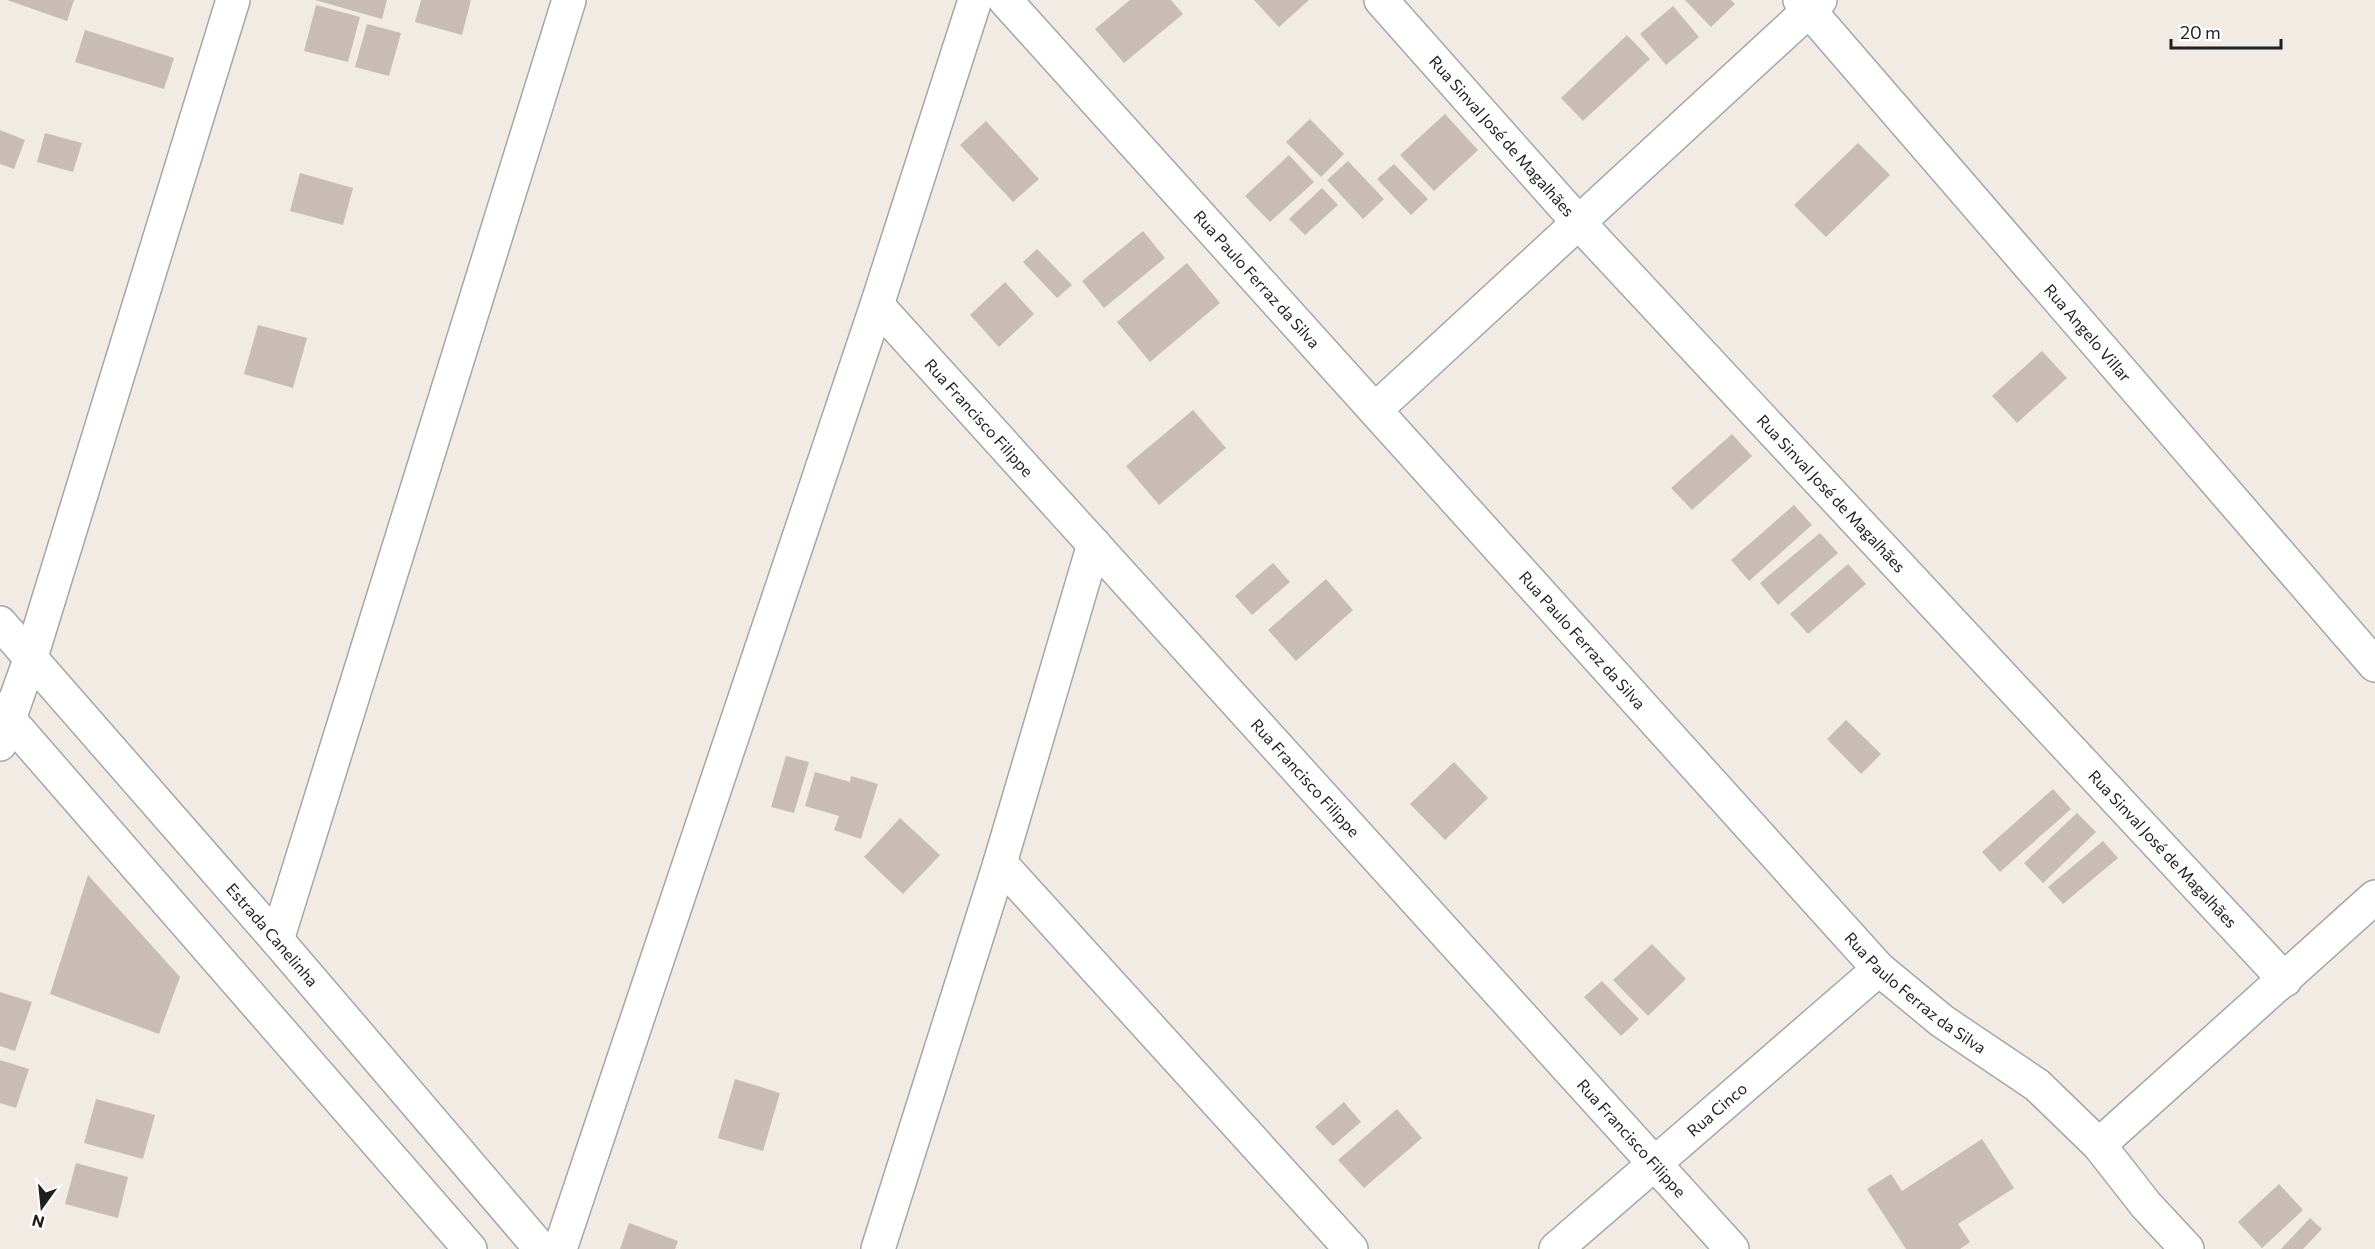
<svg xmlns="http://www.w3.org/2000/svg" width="2375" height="1249" font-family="Commissioner,sans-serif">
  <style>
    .building { fill: #c9bcb7 }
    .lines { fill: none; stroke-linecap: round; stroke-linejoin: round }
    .minor-casing { stroke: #a6a6a6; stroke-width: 36 }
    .tertiary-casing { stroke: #a6a6a6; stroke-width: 36 }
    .minor { stroke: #fff; stroke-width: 33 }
    .tertiary { stroke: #fff; stroke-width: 33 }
    .labels { text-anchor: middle; stroke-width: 4.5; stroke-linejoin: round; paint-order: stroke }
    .street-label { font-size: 16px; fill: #1f1f1f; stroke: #fff }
  </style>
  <rect width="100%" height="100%" fill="#f1ebe4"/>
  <path class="building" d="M 7,0 L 74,0 L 67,21 Z
    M 315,0 L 387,0 L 382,19 Z
    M 421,0 L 471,0 L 462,35 L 415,22 Z
    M 1130,0 L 1171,0 L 1183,14 L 1124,63 L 1095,29 Z
    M 1254,0 L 1309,0 L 1279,27 Z
    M 1685,0 L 1731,0 L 1735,4 L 1711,27 Z
    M 316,5 L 360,17 L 348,62 L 304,51 Z
    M 1673,6 L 1699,37 L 1666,65 L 1640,34 Z
    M 367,24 L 401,33 L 389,76 L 355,67 Z
    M 85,30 L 174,58 L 164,89 L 75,62 Z
    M 1627,35 L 1650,59 L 1583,121 L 1561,98 Z
    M 1445,114 L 1478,150 L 1434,191 L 1400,155 Z
    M 1310,119 L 1344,154 L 1321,177 L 1286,142 Z
    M 986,121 L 1039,179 L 1013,202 L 960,145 Z
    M 0,130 L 25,140 L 14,169 L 0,164 Z
    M 45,133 L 82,143 L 73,172 L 37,162 Z
    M 1858,143 L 1890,175 L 1826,237 L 1794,205 Z
    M 1289,155 L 1314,182 L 1270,222 L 1245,196 Z
    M 1348,161 L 1384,199 L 1363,219 L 1327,180 Z
    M 1394,164 L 1428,199 L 1411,215 L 1377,179 Z
    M 300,173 L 353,188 L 343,225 L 290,211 Z
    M 1322,188 L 1338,205 L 1305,235 L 1289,219 Z
    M 1143,231 L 1165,258 L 1104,308 L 1082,281 Z
    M 1037,249 L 1072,285 L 1057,298 L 1023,262 Z
    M 1187,263 L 1220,303 L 1150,362 L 1117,322 Z
    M 1005,282 L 1034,314 L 999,347 L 970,315 Z
    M 258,325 L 307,338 L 293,388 L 244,374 Z
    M 2042,351 L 2067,378 L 2017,423 L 1992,396 Z
    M 1193,410 L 1226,448 L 1159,505 L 1126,466 Z
    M 1732,434 L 1752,456 L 1692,510 L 1671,488 Z
    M 1794,505 L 1812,525 L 1749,581 L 1731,560 Z
    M 1820,533 L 1838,553 L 1778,605 L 1760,583 Z
    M 1273,563 L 1290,582 L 1252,615 L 1235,596 Z
    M 1848,564 L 1866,584 L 1808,634 L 1790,614 Z
    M 1326,579 L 1353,610 L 1296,661 L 1268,630 Z
    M 1846,720 L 1881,754 L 1861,774 L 1827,739 Z
    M 786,756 L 809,762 L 794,813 L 771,807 Z
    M 1454,762 L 1488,798 L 1445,840 L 1410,804 Z
    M 815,772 L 850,782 L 851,776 L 878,784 L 861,839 L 834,830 L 839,816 L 805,806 Z
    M 2053,789 L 2071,809 L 2000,872 L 1982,852 Z
    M 2077,813 L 2096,832 L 2043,883 L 2024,863 Z
    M 900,818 L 940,855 L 903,894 L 864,857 Z
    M 2103,841 L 2118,858 L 2063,904 L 2048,887 Z
    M 88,875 L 180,977 L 159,1034 L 50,994 Z
    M 1652,944 L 1686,979 L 1648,1016 L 1613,980 Z
    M 1602,981 L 1639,1019 L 1621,1036 L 1584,997 Z
    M 0,992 L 32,1002 L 15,1051 L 0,1046 Z
    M 0,1060 L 29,1069 L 16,1108 L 0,1103 Z
    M 735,1079 L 780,1093 L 763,1151 L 718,1138 Z
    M 96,1099 L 155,1115 L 143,1159 L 84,1143 Z
    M 1344,1102 L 1361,1122 L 1333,1146 L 1315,1127 Z
    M 1397,1109 L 1422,1138 L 1364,1188 L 1338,1160 Z
    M 1982,1139 L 2014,1188 L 1958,1224 L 1970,1242 L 1960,1249 L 1906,1249 L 1867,1189 L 1891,1174 L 1902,1191 Z
    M 76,1163 L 128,1177 L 118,1218 L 65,1204 Z
    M 2279,1184 L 2303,1210 L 2262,1248 L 2238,1222 Z
    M 2310,1218 L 2322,1229 L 2303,1249 L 2281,1249 Z
    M 629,1223 L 678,1241 L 675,1249 L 620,1249 Z"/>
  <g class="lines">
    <defs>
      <g id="minor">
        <path id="s1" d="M 1381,0 L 1579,223 L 2285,980"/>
        <path id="s2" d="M 1800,0 L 2375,665"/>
        <path id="s3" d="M 877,305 L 1732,1249"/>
        <path d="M 1375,410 L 1820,0"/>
        <path d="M 0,744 L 31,657 L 233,0"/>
        <path d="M 1000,863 L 1351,1249"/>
        <path d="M 277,940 L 569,0"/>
        <path d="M 2099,1145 L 2375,897"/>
        <path d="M 560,1249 L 877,305 L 975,0"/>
        <path d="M 878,1249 L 1000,863 L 1094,544"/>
        <path id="s4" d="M 1556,1249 L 1879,969"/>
      </g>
      <g id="tertiary">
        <path id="s5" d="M 1005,0 L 1879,969 L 1942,1021 L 2037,1085 L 2099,1145 L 2146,1205 L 2187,1249"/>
        <path id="s6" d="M 0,623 L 277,940 L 541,1249"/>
        <path d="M 0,709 L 470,1249"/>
      </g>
    </defs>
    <use href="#minor" class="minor-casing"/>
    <use href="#tertiary" class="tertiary-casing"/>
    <use href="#minor" class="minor"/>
    <use href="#tertiary" class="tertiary"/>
  </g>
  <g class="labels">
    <g class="street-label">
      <text dy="6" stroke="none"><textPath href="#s1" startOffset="182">Rua Sinval José de Magalhães</textPath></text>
      <text dy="6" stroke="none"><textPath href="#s5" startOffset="376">Rua Paulo Ferraz da Silva</textPath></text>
      <text dy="6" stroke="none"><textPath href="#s2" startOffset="440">Rua Angelo Villar</textPath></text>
      <text dy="6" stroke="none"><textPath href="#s3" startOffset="152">Rua Francisco Filippe</textPath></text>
      <text dy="6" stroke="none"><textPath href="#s1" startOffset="668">Rua Sinval José de Magalhães</textPath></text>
      <text dy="6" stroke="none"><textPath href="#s5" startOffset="862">Rua Paulo Ferraz da Silva</textPath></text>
      <text dy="6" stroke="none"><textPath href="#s3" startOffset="638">Rua Francisco Filippe</textPath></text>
      <text dy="6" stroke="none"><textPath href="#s1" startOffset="1154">Rua Sinval José de Magalhães</textPath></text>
      <text dy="6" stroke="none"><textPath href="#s6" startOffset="414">Estrada Canelinha</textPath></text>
      <text dy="6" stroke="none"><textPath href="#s5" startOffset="1348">Rua Paulo Ferraz da Silva</textPath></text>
      <text dy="6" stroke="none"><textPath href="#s4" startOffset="213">Rua Cinco</textPath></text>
      <text dy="6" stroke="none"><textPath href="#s3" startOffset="1124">Rua Francisco Filippe</textPath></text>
    </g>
  </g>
  <g transform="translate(42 1207) rotate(195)" stroke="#ffffff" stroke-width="4.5" paint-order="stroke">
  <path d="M0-4.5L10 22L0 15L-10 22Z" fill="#1f1f1f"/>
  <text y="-9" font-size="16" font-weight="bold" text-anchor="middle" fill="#1f1f1f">N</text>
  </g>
  <path d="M2171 39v9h110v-9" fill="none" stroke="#1f1f1f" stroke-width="3"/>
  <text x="2180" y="39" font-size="18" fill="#1f1f1f" stroke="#ffffff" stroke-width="4.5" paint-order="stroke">20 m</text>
</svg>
